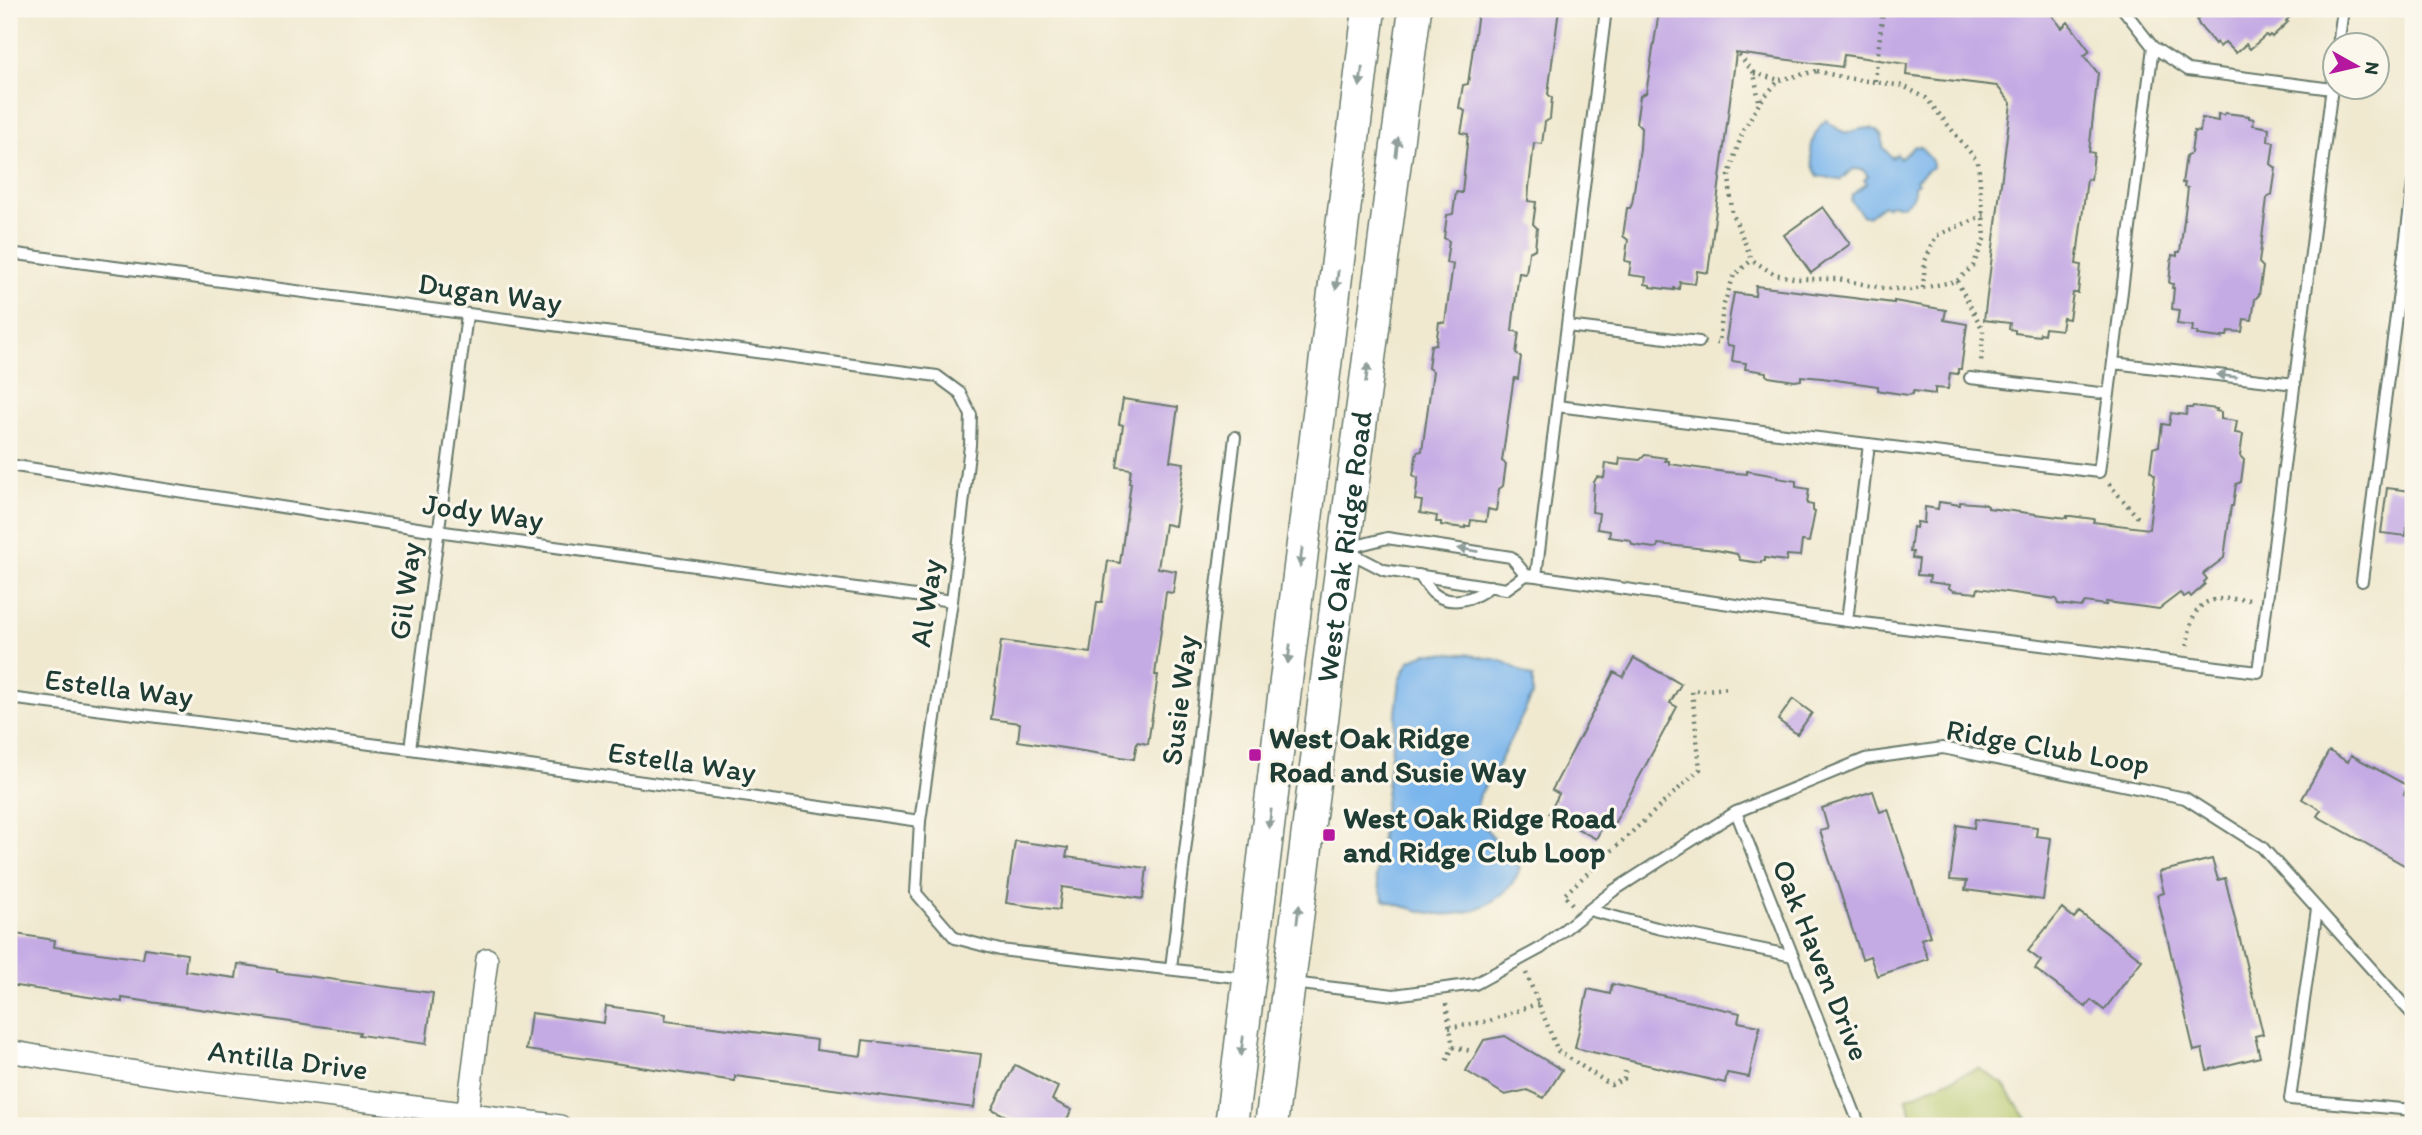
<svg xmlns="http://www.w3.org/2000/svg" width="2422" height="1135" font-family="Itim,sans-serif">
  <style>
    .green { fill: #b4c568; stroke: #6a814e; stroke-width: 2 }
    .water { fill: #7ab5ec; stroke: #4c7990; stroke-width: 2 }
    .building { fill: #c5abe4 }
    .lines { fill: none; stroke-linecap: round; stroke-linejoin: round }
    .lane-casing { stroke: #68796b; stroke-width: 14 }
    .street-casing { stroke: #68796b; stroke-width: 24 }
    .secondary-casing { stroke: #68796b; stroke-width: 35 }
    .path { stroke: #68796b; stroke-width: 4.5; stroke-dasharray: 2 5; stroke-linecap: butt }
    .lane { stroke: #fff; stroke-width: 10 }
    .street { stroke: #fff; stroke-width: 21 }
    .secondary { stroke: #fff; stroke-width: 32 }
    .oneway { fill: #8f9e9a }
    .poi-dot { fill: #b5179e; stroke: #fbf7ec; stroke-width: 2.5 }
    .labels { text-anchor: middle; stroke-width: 6; stroke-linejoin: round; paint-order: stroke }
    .street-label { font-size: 30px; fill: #1f3d34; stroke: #fbf7ec }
    .poi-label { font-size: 30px; font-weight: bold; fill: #1f3d34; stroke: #fbf7ec; text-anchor: start }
  </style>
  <rect width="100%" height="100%" fill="#fbf7ec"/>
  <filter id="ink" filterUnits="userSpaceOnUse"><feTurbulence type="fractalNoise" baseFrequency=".0143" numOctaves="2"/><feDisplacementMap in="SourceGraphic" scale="14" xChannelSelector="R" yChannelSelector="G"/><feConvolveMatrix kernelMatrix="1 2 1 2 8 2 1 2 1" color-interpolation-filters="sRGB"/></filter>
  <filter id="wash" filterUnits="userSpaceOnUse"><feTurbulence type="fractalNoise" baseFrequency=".00686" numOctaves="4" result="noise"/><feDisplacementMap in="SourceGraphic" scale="28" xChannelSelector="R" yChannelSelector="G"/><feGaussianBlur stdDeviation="1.57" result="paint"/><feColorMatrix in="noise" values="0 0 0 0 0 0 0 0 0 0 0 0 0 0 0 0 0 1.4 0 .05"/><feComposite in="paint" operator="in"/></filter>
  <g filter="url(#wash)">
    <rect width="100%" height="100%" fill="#f0e9d0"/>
    <path class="green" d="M 1978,1068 L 2002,1083 L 2027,1119 L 2028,1126 L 1916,1126 L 1906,1098 Z"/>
    <path class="water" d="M 1826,120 C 1852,142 1845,128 1872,128 C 1881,133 1884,137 1883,147 L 1892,158 L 1897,154 L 1900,158 L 1915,146 L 1921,147 L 1932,161 L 1932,167 L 1916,180 L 1918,183 L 1914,186 C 1915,200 1905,208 1891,204 L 1886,207 L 1883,205 L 1868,216 L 1863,216 L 1851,201 L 1852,195 L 1867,183 L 1864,180 L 1868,176 L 1863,170 L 1853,169 L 1840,180 C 1832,180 1826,175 1818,177 C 1807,156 1809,137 1826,120 Z
      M 1426,653 L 1465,654 L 1503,661 L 1533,678 L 1533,694 L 1498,765 L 1479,796 L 1475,816 L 1520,868 C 1509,900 1471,917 1438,914 C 1420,912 1401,906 1384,900 L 1376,878 L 1400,680 L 1409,661 Z"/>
    <g id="blocks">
      <path class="building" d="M 1480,9 L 1559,9 L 1548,94 L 1552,98 L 1550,119 L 1545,122 L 1542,144 L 1534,143 L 1529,188 L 1528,201 L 1536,202 L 1533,224 L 1537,228 L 1535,249 L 1529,252 L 1526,274 L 1519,273 L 1515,304 L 1512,331 L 1519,332 L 1516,354 L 1521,357 L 1518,379 L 1515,378 L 1513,383 L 1502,461 L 1506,464 L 1503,486 L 1499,489 L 1496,511 L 1488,509 L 1486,522 L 1471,520 L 1470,526 L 1465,526 L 1465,528 L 1441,525 L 1441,522 L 1436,522 L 1437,516 L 1420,513 L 1422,501 L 1415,500 L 1418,478 L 1413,475 L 1417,452 L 1422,451 L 1430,393 L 1433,371 L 1428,368 L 1431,345 L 1436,344 L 1439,322 L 1445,323 L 1453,264 L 1446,263 L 1449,241 L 1444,238 L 1447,215 L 1453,214 L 1456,192 L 1462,193 L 1468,134 L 1461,133 L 1465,111 L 1459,108 L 1463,85 L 1468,84 L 1478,12 L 1480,12 Z
        M 1670,9 L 2047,9 L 2062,28 L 2068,22 L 2090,51 L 2084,56 L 2098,73 L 2089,152 L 2094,153 L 2091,180 L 2087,179 L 2076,264 L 2081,265 L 2078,293 L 2073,293 L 2069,319 L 2063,318 L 2061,330 L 2045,328 L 2044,334 L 2040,333 L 2039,336 L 2015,333 L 2015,330 L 2009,329 L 2010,323 L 1984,320 L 2011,103 L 1997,86 L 1906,75 L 1907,64 L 1844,55 L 1842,67 L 1736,53 L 1708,273 L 1697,271 L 1695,284 L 1680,282 L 1679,289 L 1674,288 L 1674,290 L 1650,287 L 1650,285 L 1645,284 L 1646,277 L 1629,275 L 1631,262 L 1625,261 L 1628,240 L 1623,236 L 1627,208 L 1630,208 L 1632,204 L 1640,149 L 1641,128 L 1636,123 L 1640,96 L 1646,93 L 1658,18 Z
        M 2209,9 L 2297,9 L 2286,21 L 2288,22 L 2272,37 L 2270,35 L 2268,37 L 2266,35 L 2250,49 L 2246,44 L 2236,53 L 2225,42 L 2220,47 L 2217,42 L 2215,44 L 2199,25 L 2197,20 Z
        M 2225,113 L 2249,116 L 2249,118 L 2254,119 L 2253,125 L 2269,128 L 2268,141 L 2274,142 L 2271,164 L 2276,168 L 2272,195 L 2267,198 L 2259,263 L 2263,267 L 2259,295 L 2255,299 L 2252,320 L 2244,319 L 2242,332 L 2228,331 L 2227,336 L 2222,336 L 2222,338 L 2197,335 L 2198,332 L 2192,332 L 2193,326 L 2177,324 L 2179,310 L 2172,309 L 2174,288 L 2172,288 L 2173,284 L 2169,283 L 2172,255 L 2177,256 L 2177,252 L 2180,252 L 2188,188 L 2184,187 L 2185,183 L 2182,183 L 2186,156 L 2191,153 L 2194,131 L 2200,132 L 2202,118 L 2218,121 L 2218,114 L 2224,115 Z
        M 1823,207 L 1850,244 L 1811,273 L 1784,235 Z
        M 1756,286 L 1894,303 L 1894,301 L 1946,310 L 1944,320 L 1967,324 L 1961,369 L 1958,369 L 1958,374 L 1950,373 L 1948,389 L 1935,388 L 1935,394 L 1913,391 L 1913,394 L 1908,395 L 1882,391 L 1878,390 L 1878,386 L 1822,378 L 1801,376 L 1801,380 L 1795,381 L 1769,377 L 1766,375 L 1766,372 L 1745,369 L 1746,363 L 1732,361 L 1734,346 L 1728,345 L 1726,340 L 1730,315 L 1734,293 L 1755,296 Z
        M 1123,399 L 1178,407 L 1170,461 L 1184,463 L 1175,526 L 1165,524 L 1158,568 L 1176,571 L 1173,593 L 1166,592 L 1155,675 L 1158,675 L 1148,744 L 1137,742 L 1134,759 L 1018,741 L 1020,723 L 991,719 L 1001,641 L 1090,653 L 1097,602 L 1102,602 L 1108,561 L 1120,563 L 1131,483 L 1129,483 L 1131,469 L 1117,467 L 1123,425 L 1119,424 Z
        M 2193,406 L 2217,409 L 2216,411 L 2221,412 L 2221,419 L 2237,421 L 2235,433 L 2243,434 L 2240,456 L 2244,460 L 2241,482 L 2236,484 L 2233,506 L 2231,506 L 2224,558 L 2203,574 L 2207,579 L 2204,582 L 2205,584 L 2191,597 L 2189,594 L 2184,597 L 2180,593 L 2159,609 L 2106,602 L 2106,605 L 2085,602 L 2081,607 L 2058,604 L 2056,599 L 1978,588 L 1977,593 L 1954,591 L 1949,588 L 1950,585 L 1929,582 L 1930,576 L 1917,575 L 1919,559 L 1912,558 L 1913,552 L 1910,552 L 1913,527 L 1916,528 L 1917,522 L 1924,523 L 1925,507 L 1938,509 L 1939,502 L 1960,505 L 1960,502 L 1984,504 L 1988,506 L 1988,508 L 2067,518 L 2067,516 L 2071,516 L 2094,519 L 2093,522 L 2149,529 L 2155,475 L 2150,471 L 2153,448 L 2159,446 L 2162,424 L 2169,425 L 2171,413 L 2186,415 L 2187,408 L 2192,408 Z
        M 1645,455 L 1666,458 L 1665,461 L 1669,461 L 1669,464 L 1725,472 L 1747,474 L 1747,471 L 1777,476 L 1777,478 L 1796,481 L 1796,487 L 1809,489 L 1807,504 L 1813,505 L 1813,511 L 1815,512 L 1809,542 L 1802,541 L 1800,556 L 1787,555 L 1786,561 L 1765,558 L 1765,561 L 1761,561 L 1761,563 L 1740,560 L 1737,554 L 1716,550 L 1658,544 L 1658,547 L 1654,548 L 1633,545 L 1630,540 L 1609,537 L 1610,531 L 1597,529 L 1599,513 L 1592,512 L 1594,482 L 1597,477 L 1604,478 L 1606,463 L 1619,465 L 1620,458 L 1640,460 Z
        M 2387,488 L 2411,491 L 2406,536 L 2381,533 Z
        M 1634,658 L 1681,684 L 1670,703 L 1677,707 L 1614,824 L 1606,820 L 1596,839 L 1549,813 L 1559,794 L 1552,790 L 1614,672 L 1623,677 Z
        M 1793,699 L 1812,713 L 1797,734 L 1778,720 Z
        M 2329,751 L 2348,762 L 2351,755 L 2408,786 L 2404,794 L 2413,799 L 2413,870 L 2317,816 L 2321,810 L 2302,799 Z
        M 1873,791 L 1880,812 L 1888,809 L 1930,936 L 1921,939 L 1928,959 L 1877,976 L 1870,956 L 1862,959 L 1820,831 L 1828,829 L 1822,808 Z
        M 1975,819 L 2037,827 L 2036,836 L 2051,838 L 2043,900 L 1965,890 L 1967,881 L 1950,880 L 1957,825 L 1974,828 Z
        M 1015,841 L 1068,848 L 1066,857 L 1147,868 L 1143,899 L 1062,887 L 1059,910 L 1006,903 Z
        M 2212,859 L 2218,880 L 2225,878 L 2263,1034 L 2255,1036 L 2260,1057 L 2207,1070 L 2202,1049 L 2194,1051 L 2157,895 L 2164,893 L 2159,872 Z
        M 2062,908 L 2074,918 L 2079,912 L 2142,960 L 2104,1010 L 2091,1000 L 2086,1007 L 2035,969 L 2041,961 L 2028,951 Z
        M 9,933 L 55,940 L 54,947 L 143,959 L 145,948 L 187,954 L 185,971 L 236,978 L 238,964 L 277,970 L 277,972 L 433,993 L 426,1044 L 359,1035 L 360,1032 L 270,1019 L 122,998 L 122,1002 L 9,985 Z
        M 1612,984 L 1740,1013 L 1738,1022 L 1760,1026 L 1749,1077 L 1727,1073 L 1725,1083 L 1575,1048 L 1588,989 L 1610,994 Z
        M 606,1006 L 666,1014 L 665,1021 L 817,1040 L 816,1050 L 861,1056 L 863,1040 L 981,1054 L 974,1108 L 735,1076 L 735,1081 L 526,1050 L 531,1013 L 604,1023 Z
        M 1505,1036 L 1562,1070 L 1544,1098 L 1527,1090 L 1505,1095 L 1466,1071 L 1484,1040 Z
        M 1015,1065 L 1058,1087 L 1052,1100 L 1072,1110 L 1063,1126 L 1026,1126 L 992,1109 Z"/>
    </g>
  </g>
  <g filter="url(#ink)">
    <use href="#blocks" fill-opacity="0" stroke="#68796b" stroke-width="2"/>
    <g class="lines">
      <defs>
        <path id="lane" d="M 1606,9 L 1536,576 L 1847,621 L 2258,672 L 2334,71
          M 2123,9 L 2153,47 L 2188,70 L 2332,89
          M 2338,46 L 2343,9
          M 9,253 L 937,376 L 960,393 L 971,415 L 970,445 L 952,601 L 920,821 L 916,893 L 955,938 L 1000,950 L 1245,978
          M 1567,326 L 1699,342
          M 2113,363 L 2295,384
          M 1970,378 L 2109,394
          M 1557,406 L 2099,472 L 2153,47
          M 9,465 L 437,531 L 952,601
          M 1348,548 L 1387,538 L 1511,557 L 1526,575
          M 1349,552 L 1384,570 L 1506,589 L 1526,575 L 1536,576
          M 1419,575 C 1424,581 1428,588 1433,593 C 1450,607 1476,599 1490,586
          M 2362,581 L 2413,183
          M 1847,621 L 1869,444
          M 9,698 L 410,749 L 920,821
          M 410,749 L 467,315
          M 1736,812 L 1860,1126
          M 2317,909 L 2290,1099 L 2413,1110
          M 1589,910 L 1657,928 L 1793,956
          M 1171,968 L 1235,437
          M 1292,983 L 1394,995 L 1475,984 L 1541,948 L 1613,891 L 1736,812 L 1865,759 L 1943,748 L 2185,798 L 2262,847 L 2413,1015"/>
        <path id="street" d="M 9,1051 C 191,1085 377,1099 560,1126
          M 466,1124 L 487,959"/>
        <g id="secondary">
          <path d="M 1231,1126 L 1369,9"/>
          <path id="s1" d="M 1271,1126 L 1333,632 L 1415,9"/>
        </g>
      </defs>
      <use href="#lane" class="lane-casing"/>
      <use href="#street" class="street-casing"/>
      <use href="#secondary" class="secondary-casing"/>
      <path class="path" d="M 1739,55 L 1754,73 L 1759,101
        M 1817,71 L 1846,78 L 1903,86 L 1926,98 L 1978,162 L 1985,237 L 1973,266 L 1957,281 L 1912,290 L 1883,288 L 1838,279 L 1798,279 L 1774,274 L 1752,260 L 1732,212 L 1729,176 L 1735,154 L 1744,129 L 1760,102 L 1779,80 Z
        M 1754,73 L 1779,80
        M 1875,81 L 1883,9
        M 1957,281 L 1983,330 L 1981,365
        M 1923,288 L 1925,261 L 1936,236 L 1984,215
        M 1716,343 L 1719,343 L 1723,307 L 1734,275 L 1752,260
        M 2109,484 L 2140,520
        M 2187,646 C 2193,596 2208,597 2252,600
        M 1572,904 L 1564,895 L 1700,769 L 1692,691 L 1731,688
        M 1526,973 L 1558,1051 L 1611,1085 L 1624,1079 L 1625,1071
        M 1446,1004 L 1453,1047 L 1446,1061
        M 1449,1028 L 1489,1021 L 1539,1003
        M 1453,1047 L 1471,1051"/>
      <use href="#lane" class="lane"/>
      <use href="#street" class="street"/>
      <use href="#secondary" class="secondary"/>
    </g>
    <defs><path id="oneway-solid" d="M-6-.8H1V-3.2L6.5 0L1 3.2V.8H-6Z" transform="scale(1.75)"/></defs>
    <g class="oneway">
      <use href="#oneway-solid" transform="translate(1361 77) rotate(97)"/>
      <use href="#oneway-solid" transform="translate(1397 147) rotate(-83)"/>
      <use href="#oneway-solid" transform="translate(1337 280) rotate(97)"/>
      <use href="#oneway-solid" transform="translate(1367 373) rotate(-82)"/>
      <use href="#oneway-solid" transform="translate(2227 376) rotate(-173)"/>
      <use href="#oneway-solid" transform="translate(1468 550) rotate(-171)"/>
      <use href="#oneway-solid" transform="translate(1301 557) rotate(97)"/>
      <use href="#oneway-solid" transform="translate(1289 654) rotate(97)"/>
      <use href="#oneway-solid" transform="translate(1270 819) rotate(97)"/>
      <use href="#oneway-solid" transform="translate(1298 914) rotate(-83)"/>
      <use href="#oneway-solid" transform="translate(1242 1046) rotate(98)"/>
    </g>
  </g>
  <g class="poi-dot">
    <rect x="1248" y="748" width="14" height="14" rx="3.5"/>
    <rect x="1322" y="828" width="14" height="14" rx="3.5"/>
  </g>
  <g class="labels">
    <g class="street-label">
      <text transform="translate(490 293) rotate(8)" y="10">Dugan Way</text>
      <text transform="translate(483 512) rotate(8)" y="10">Jody Way</text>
      <text dy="10" stroke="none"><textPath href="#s1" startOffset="584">West Oak Ridge Road</textPath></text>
      <text transform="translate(405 591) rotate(-83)" y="10">Gil Way</text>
      <text transform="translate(926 603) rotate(-82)" y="10">Al Way</text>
      <text transform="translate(119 688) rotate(7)" y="10">Estella Way</text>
      <text transform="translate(1179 700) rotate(-83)" y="10">Susie Way</text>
      <text transform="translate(2048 747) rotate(10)" y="10">Ridge Club Loop</text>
      <text transform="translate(682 762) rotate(8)" y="10">Estella Way</text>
      <text transform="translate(1821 960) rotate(68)" y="10">Oak Haven Drive</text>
      <text transform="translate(288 1060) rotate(7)" y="10">Antilla Drive</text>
    </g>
    <g class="poi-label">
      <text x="1269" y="748">West Oak Ridge<tspan x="1269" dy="34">Road and Susie Way</tspan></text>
      <text x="1343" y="828">West Oak Ridge Road<tspan x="1343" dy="34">and Ridge Club Loop</tspan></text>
    </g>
  </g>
  <rect width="2422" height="1135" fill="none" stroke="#fbf7ec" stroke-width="35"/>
  <g transform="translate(2356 66) rotate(98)"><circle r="33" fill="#fbf7ec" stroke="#a3ada2" stroke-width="2"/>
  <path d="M0-5L12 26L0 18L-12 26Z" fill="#b5179e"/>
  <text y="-10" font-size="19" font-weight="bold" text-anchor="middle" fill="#1f3d34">N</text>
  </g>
</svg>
